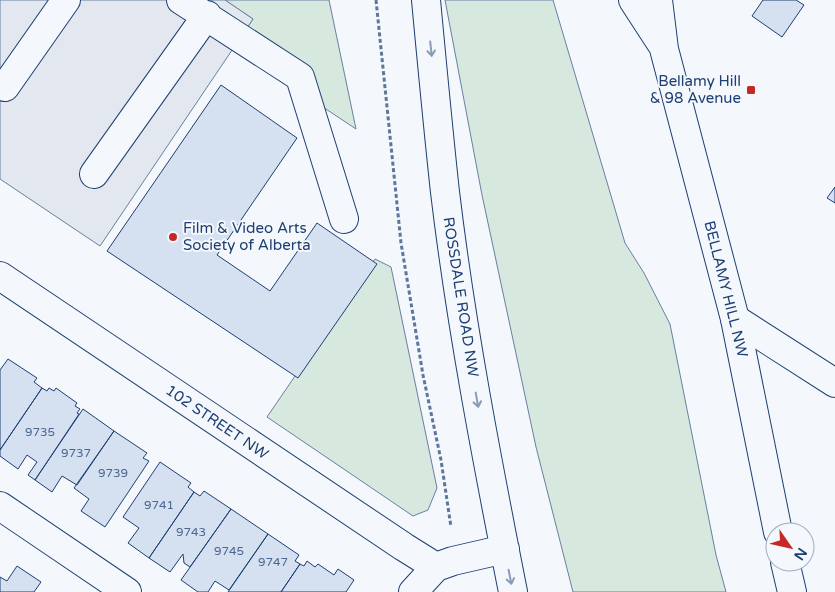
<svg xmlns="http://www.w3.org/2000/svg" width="835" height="592" font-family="'Varela Round',sans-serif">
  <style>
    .green { fill: #d7e8df; stroke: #687fa3 }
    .parking { fill: #e3e8f0; stroke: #687fa3 }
    .building { fill: #d5e0f0; stroke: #1d3f73 }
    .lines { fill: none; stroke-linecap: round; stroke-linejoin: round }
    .minor-casing { stroke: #1d3f73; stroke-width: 30 }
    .major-casing { stroke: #1d3f73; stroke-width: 30 }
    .path { stroke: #5e769c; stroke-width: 3; stroke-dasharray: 4 2.5; stroke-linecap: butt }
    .minor { stroke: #f4f7fb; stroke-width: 28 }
    .major { stroke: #f4f7fb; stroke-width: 28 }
    .oneway { stroke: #889bb7 }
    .poi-dot { fill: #c62828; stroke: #f4f7fb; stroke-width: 2 }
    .labels { text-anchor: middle; stroke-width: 4; stroke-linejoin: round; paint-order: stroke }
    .number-label { font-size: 12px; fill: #4b6792 }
    .poi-label { font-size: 15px; fill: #1d3f73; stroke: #f4f7fb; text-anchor: end }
    .street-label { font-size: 15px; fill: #1d3f73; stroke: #f4f7fb }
  </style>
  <rect width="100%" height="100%" fill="#f4f7fb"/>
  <path class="green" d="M 225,0 L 329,0 L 356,129 L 234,48 L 253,19 Z
    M 445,0 L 553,0 L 625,243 L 644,273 L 670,324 L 716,555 L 726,592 L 573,592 L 536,447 L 482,195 Z
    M 375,259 L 391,267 L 437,488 L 428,510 L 413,516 L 267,417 Z"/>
  <path class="parking" d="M 0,0 L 225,0 L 253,19 L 100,246 L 0,179 Z"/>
  <path class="building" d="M 763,0 L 796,0 L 804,5 L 782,37 L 752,16 Z
    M 221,85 L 297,138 L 217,255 L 270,291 L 317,223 L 377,264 L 298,378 L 107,251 Z
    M 835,187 L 835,203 L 827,198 Z
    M 8,359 L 37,378 L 34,382 L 42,388 L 0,450 L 0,370 Z
    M 42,388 L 47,391 L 49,388 L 54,391 L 56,388 L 77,403 L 75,406 L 80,409 L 77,413 L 79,414 L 35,480 L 28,475 L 37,462 L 27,455 L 18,469 L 0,456 L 0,450 Z
    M 83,409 L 114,431 L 77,485 L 62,476 L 52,492 L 35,480 Z
    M 114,431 L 147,453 L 143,458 L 149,461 L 105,527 L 81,511 L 89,499 L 74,488 Z
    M 160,462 L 191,483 L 188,487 L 194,492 L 149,558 L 128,543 L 139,528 L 123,517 Z
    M 204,491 L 231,509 L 190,567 L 184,563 L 183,554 L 170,572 L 149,558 L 194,492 L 200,496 Z
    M 231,509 L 268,534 L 229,590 L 215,581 L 208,592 L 198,592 L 181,580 Z
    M 268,534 L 299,555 L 295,561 L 300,564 L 281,592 L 228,592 Z
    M 307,561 L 315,567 L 318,564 L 334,575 L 338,569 L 354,580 L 346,592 L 281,592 L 300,564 L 304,566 Z
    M 17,566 L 41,582 L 34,592 L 0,592 L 0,577 L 7,581 Z"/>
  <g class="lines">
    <defs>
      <path id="minor" d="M 181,0 L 300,77 L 344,219
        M 426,0 C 432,64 438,128 445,192 C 461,326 487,460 513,592
        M 0,84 L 5,87 L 66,0
        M 94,174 L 207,15
        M 0,276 L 404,547 L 436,567
        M 735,319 L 835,383
        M 0,506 L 127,592
        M 413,592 L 436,567 L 453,561 L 505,549"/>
      <path id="major" d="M 633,0 L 661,43
        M 658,0 L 664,49 L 735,319 L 778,532
        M 785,562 L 792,592"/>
    </defs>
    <use href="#minor" class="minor-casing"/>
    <use href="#major" class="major-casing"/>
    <path class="path" d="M 376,0 L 401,243 L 423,375 L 441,460 L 451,527"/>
    <use href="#minor" class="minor"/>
    <use href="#major" class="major"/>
  </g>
  <defs><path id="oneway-shaft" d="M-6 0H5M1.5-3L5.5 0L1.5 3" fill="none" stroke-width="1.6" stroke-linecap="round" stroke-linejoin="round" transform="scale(1.25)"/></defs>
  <g class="oneway">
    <use href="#oneway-shaft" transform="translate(431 49) rotate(84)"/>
    <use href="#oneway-shaft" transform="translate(477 400) rotate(80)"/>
    <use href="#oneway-shaft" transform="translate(510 577) rotate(79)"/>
  </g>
  <g class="poi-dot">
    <rect x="746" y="85" width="10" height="10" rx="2.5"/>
    <circle cx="173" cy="237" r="5"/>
  </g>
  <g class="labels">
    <g class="number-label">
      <text x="40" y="436">9735</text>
      <text x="76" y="457">9737</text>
      <text x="113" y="477">9739</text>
      <text x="159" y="509">9741</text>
      <text x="191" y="536">9743</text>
      <text x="229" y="555">9745</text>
      <text x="273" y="566">9747</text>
    </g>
    <g class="poi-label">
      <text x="741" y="86">Bellamy Hill<tspan x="741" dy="17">&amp; 98 Avenue</tspan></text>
      <text x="183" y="233" text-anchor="start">Film &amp; Video Arts<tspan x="183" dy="17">Society of Alberta</tspan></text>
    </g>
    <g class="street-label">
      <text transform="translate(726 289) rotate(76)" y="5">BELLAMY HILL NW</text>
      <text transform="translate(461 297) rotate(81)" y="5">ROSSDALE ROAD NW</text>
      <text transform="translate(217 422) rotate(34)" y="5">102 STREET NW</text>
    </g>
  </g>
  <g transform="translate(790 547) rotate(124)"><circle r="24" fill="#f4f7fb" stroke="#9eadc5"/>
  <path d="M0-4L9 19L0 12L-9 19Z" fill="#c62828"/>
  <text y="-8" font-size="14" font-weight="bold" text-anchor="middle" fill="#1d3f73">N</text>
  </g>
</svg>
